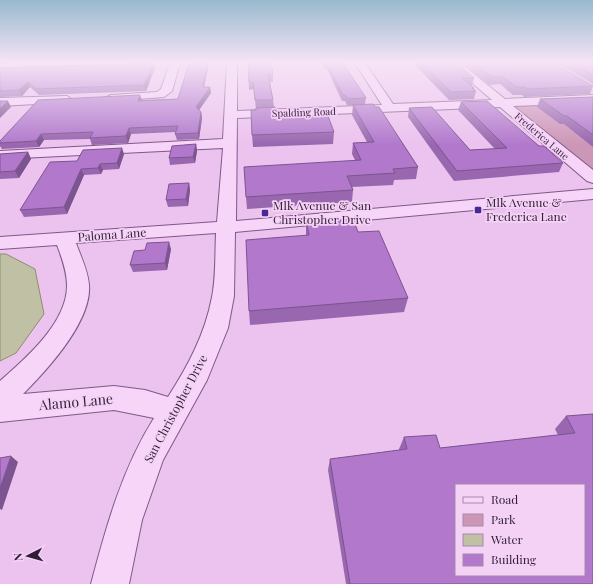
<svg xmlns="http://www.w3.org/2000/svg" width="593" height="584" font-family="'Playfair Display',serif">
  <style>
    .green { fill: #cc96b7 }
    .water { fill: #c0c0a4; stroke: #8e8e6b }
    .lines { fill: none; stroke-linecap: round; stroke-linejoin: round }
    .minor-casing { stroke: #7e5987; stroke-width: 2 }
    .minor { fill: #f7d5f9; fill-rule: evenodd }
    .wall { fill: #9867af }
    .shaded-wall { fill: #7c548f }
    .building { fill: #b178cc; stroke: #7c548f; fill-rule: evenodd }
    .poi-dot { fill: #462996; stroke: #f4d2f5; stroke-width: 1.5 }
    .labels { text-anchor: middle; stroke-width: 3.5; stroke-linejoin: round; paint-order: stroke }
    .far-street-label { font-size: 10px; fill: #311d37; stroke: #f4d2f5 }
    .poi-label { font-size: 12px; fill: #311d37; stroke: #f4d2f5; text-anchor: start }
    .street-label { font-size: 12px; fill: #311d37; stroke: #f4d2f5 }
    .near-street-label { font-size: 14px; fill: #311d37; stroke: #f4d2f5 }
  </style>
  <rect width="100%" height="100%" fill="#ecc2ee"/>
  <path class="green" d="M 593,101 L 593,172 L 513,105 Z"/>
  <path class="water" d="M 0,254 L 6,254 L 35,269 L 44,314 L 16,353 L 0,361 Z"/>
  <g class="lines">
    <defs>
      <path id="minor" d="M 170,63 L 180,63 L 172,91 L 164,97 L 111,101 L 105,98 L 111,95 L 157,92 L 161,89 Z
        M 227,63 L 237,63 L 237,111 L 382,105 L 355,63 L 365,63 L 393,104 L 492,100 L 449,63 L 460,63 L 505,99 L 593,95 L 593,103 L 513,106 L 593,170 L 593,183 L 587,181 L 500,107 L 237,118 L 236,221 L 593,189 L 593,199 L 235,232 L 234,296 L 228,328 L 207,380 L 163,460 L 142,520 L 129,584 L 91,584 C 106,527 122,469 154,418 L 114,410 L 0,422 L 0,381 C 25,359 67,323 67,286 C 67,272 62,258 57,245 L 0,249 L 0,237 L 217,222 L 223,148 L 0,159 L 0,151 L 223,139 ZM 216,233 C 215,254 216,277 212,297 C 205,334 188,366 168,397 L 145,390 L 114,386 L 23,394 C 47,370 92,321 89,285 C 88,271 81,257 76,243 Z
        M 67,96 L 73,100 L 71,102 L 0,106 L 0,98 Z"/>
    </defs>
    <use href="#minor" class="minor-casing"/>
    <use href="#minor" class="minor"/>
  </g>
  <path class="wall" d="M 0,63 L 41,63 L 0,64 Z
    M 209,63 L 204,87 L 210,87 L 211,93 L 199,110 L 201,112 L 202,118 L 199,139 L 177,140 L 175,134 L 176,132 L 131,134 L 128,143 L 92,145 L 90,139 L 44,140 L 39,147 L 2,149 L 0,146 L 0,141 L 142,100 L 178,99 Z
    M 248,63 L 273,75 L 273,82 L 270,82 L 273,100 L 274,107 L 277,118 L 334,132 L 333,144 L 253,147 L 252,135 L 256,110 L 254,89 L 249,90 Z
    M 321,63 L 343,63 L 366,98 L 365,104 L 418,167 L 416,179 L 394,180 L 393,185 L 352,187 L 353,190 L 352,202 L 247,209 L 246,197 L 355,160 L 352,154 L 353,143 L 367,142 L 352,115 L 353,105 L 347,105 L 345,101 L 342,101 L 327,69 L 325,69 Z
    M 413,63 L 457,63 L 474,78 L 472,85 L 471,85 L 474,88 L 474,89 L 476,91 L 474,99 L 449,100 Z
    M 462,63 L 554,63 L 593,86 L 590,94 L 524,97 L 522,95 L 513,95 L 500,84 L 489,85 Z
    M 557,63 L 593,63 L 593,84 Z
    M 0,68 L 155,68 L 146,91 L 39,95 L 30,87 L 22,96 L 0,97 Z
    M 593,97 L 593,147 L 564,124 L 560,124 L 537,107 L 540,99 Z
    M 461,102 L 539,146 L 563,163 L 559,172 L 454,181 L 408,117 L 409,108 L 470,150 L 495,149 L 458,110 Z
    M 196,144 L 197,151 L 195,163 L 170,165 L 169,158 Z
    M 28,152 L 31,159 L 19,178 L 0,179 L 0,154 Z
    M 124,154 L 119,169 L 103,170 L 101,174 L 84,175 L 67,214 L 24,217 L 20,210 L 77,161 Z
    M 189,183 L 190,190 L 188,206 L 168,207 L 166,200 Z
    M 306,222 L 358,232 L 408,298 L 404,312 L 250,325 L 249,311 L 306,236 Z
    M 171,249 L 167,270 L 133,272 L 130,265 Z
    M 593,414 L 593,584 L 346,584 L 328,470 L 330,459 L 399,450 L 399,449 L 404,437 L 440,448 L 558,435 L 555,429 L 566,416 Z"/>
  <path class="shaded-wall" d="M 154,63 L 155,68 L 146,91 L 144,85 Z
    M 207,63 L 209,63 L 203,92 L 203,87 Z
    M 28,82 L 30,87 L 22,96 L 19,90 Z
    M 210,87 L 211,93 L 197,113 L 196,107 Z
    M 140,95 L 142,100 L 138,101 Z
    M 8,101 L 11,107 L 0,118 L 0,109 Z
    M 201,112 L 202,118 L 199,139 L 198,133 Z
    M 129,128 L 131,134 L 128,143 L 126,136 Z
    M 41,134 L 44,140 L 39,147 L 36,141 Z
    M 196,144 L 197,151 L 195,163 L 193,157 Z
    M 122,148 L 124,154 L 119,169 L 117,163 Z
    M 28,152 L 31,159 L 19,178 L 15,171 Z
    M 100,164 L 103,170 L 101,174 L 98,168 Z
    M 81,169 L 84,175 L 67,214 L 64,207 Z
    M 189,183 L 190,190 L 188,206 L 186,199 Z
    M 169,242 L 171,249 L 167,270 L 165,263 Z
    M 11,456 L 18,462 L 2,510 L 0,509 L 0,488 Z"/>
  <path class="building" d="M 154,63 L 144,85 L 36,89 L 28,82 L 19,90 L 0,91 L 0,68 Z
    M 189,63 L 207,63 L 203,87 L 210,87 L 196,107 L 201,112 L 198,133 L 175,134 L 178,126 L 129,128 L 126,136 L 90,138 L 93,132 L 41,134 L 36,141 L 0,143 L 0,141 L 38,100 L 140,95 L 138,101 L 178,99 Z
    M 248,63 L 271,63 L 273,75 L 268,75 L 273,100 L 255,100 L 253,82 L 249,82 Z
    M 324,63 L 343,63 L 366,98 L 348,99 L 345,95 L 343,95 L 327,64 L 325,64 Z
    M 421,63 L 457,63 L 474,78 L 462,78 L 474,88 L 472,88 L 476,91 L 451,92 Z
    M 473,63 L 554,63 L 593,86 L 527,89 L 524,87 L 516,87 L 503,77 L 492,77 Z
    M 572,63 L 593,63 L 593,75 Z
    M 593,97 L 593,135 L 567,116 L 564,116 L 540,99 Z
    M 0,101 L 8,101 L 0,109 Z
    M 487,101 L 539,146 L 544,146 L 563,163 L 457,171 L 409,108 L 432,107 L 470,150 L 507,148 L 461,102 Z
    M 373,104 L 375,107 L 379,107 L 418,167 L 393,169 L 395,173 L 347,176 L 353,190 L 246,197 L 244,167 L 361,160 L 353,143 L 374,142 L 353,105 Z
    M 275,107 L 277,118 L 328,116 L 334,132 L 252,135 L 251,110 L 256,110 L 256,108 Z
    M 196,144 L 193,157 L 169,158 L 172,146 Z
    M 122,148 L 117,163 L 100,164 L 98,168 L 81,169 L 64,207 L 20,210 L 50,162 L 77,161 L 83,150 Z
    M 28,152 L 15,171 L 0,172 L 0,154 Z
    M 189,183 L 186,199 L 166,200 L 169,184 Z
    M 353,219 L 358,232 L 379,231 L 408,298 L 249,311 L 246,240 L 309,235 L 306,222 Z
    M 169,242 L 165,263 L 130,265 L 134,251 L 145,250 L 147,243 Z
    M 593,414 L 593,584 L 350,584 L 330,459 L 407,449 L 404,437 L 436,435 L 440,448 L 575,433 L 566,416 ZM 456,485 L 584,485 L 584,575 L 456,575 Z
    M 11,456 L 0,488 L 0,458 Z"/>
  <linearGradient id="sky" x2="0" y2="1"><stop stop-color="#98b9cd"/><stop offset="0.43" stop-color="#f6e4f7"/><stop offset="1" stop-color="#f6e4f7" stop-opacity="0"/></linearGradient>
  <rect width="593" height="145" fill="url(#sky)"/>
  <g class="poi-dot">
    <rect x="474" y="206" width="8" height="8" rx="2"/>
    <rect x="261" y="209" width="8" height="8" rx="2"/>
  </g>
  <g class="labels">
    <g class="far-street-label">
      <text transform="translate(304 112) rotate(-2)" y="4">Spalding Road</text>
      <text transform="translate(542 136) rotate(40)" y="4">Frederica Lane</text>
    </g>
    <g class="poi-label">
      <text x="486" y="207">Mlk Avenue &amp;<tspan x="486" dy="14">Frederica Lane</tspan></text>
      <text x="273" y="210">Mlk Avenue &amp; San<tspan x="273" dy="14">Christopher Drive</tspan></text>
    </g>
    <g class="street-label">
      <text transform="translate(112 235) rotate(-4)" y="4">Paloma Lane</text>
      <text transform="translate(176 409) rotate(-62)" y="4">San Christopher Drive</text>
    </g>
    <g class="near-street-label">
      <text transform="translate(76 402) rotate(-5)" y="5">Alamo Lane</text>
    </g>
  </g>
  <rect x="455" y="484" width="130" height="92" fill="#f4d2f5" stroke="#a68aa9"/>
  <rect x="463" y="497" width="20" height="6" fill="#f7d5f9" stroke="#a68aa9"/>
  <text x="491" y="504" font-size="12" fill="#311d37">Road</text>
  <rect x="463" y="514" width="20" height="12" fill="#cc96b7" stroke="#a68aa9"/>
  <text x="491" y="524" font-size="12" fill="#311d37">Park</text>
  <rect x="463" y="534" width="20" height="12" fill="#c0c0a4" stroke="#a68aa9"/>
  <text x="491" y="544" font-size="12" fill="#311d37">Water</text>
  <rect x="463" y="554" width="20" height="12" fill="#b178cc" stroke="#a68aa9"/>
  <text x="491" y="564" font-size="12" fill="#311d37">Building</text>
  <g transform="translate(28 556) rotate(264)" stroke="#f4d2f5" stroke-width="3" paint-order="stroke">
  <path d="M0-3L7 15L0 10L-7 15Z" fill="#311d37"/>
  <text y="-6" font-size="11" font-weight="bold" text-anchor="middle" fill="#311d37">N</text>
  </g>
</svg>
